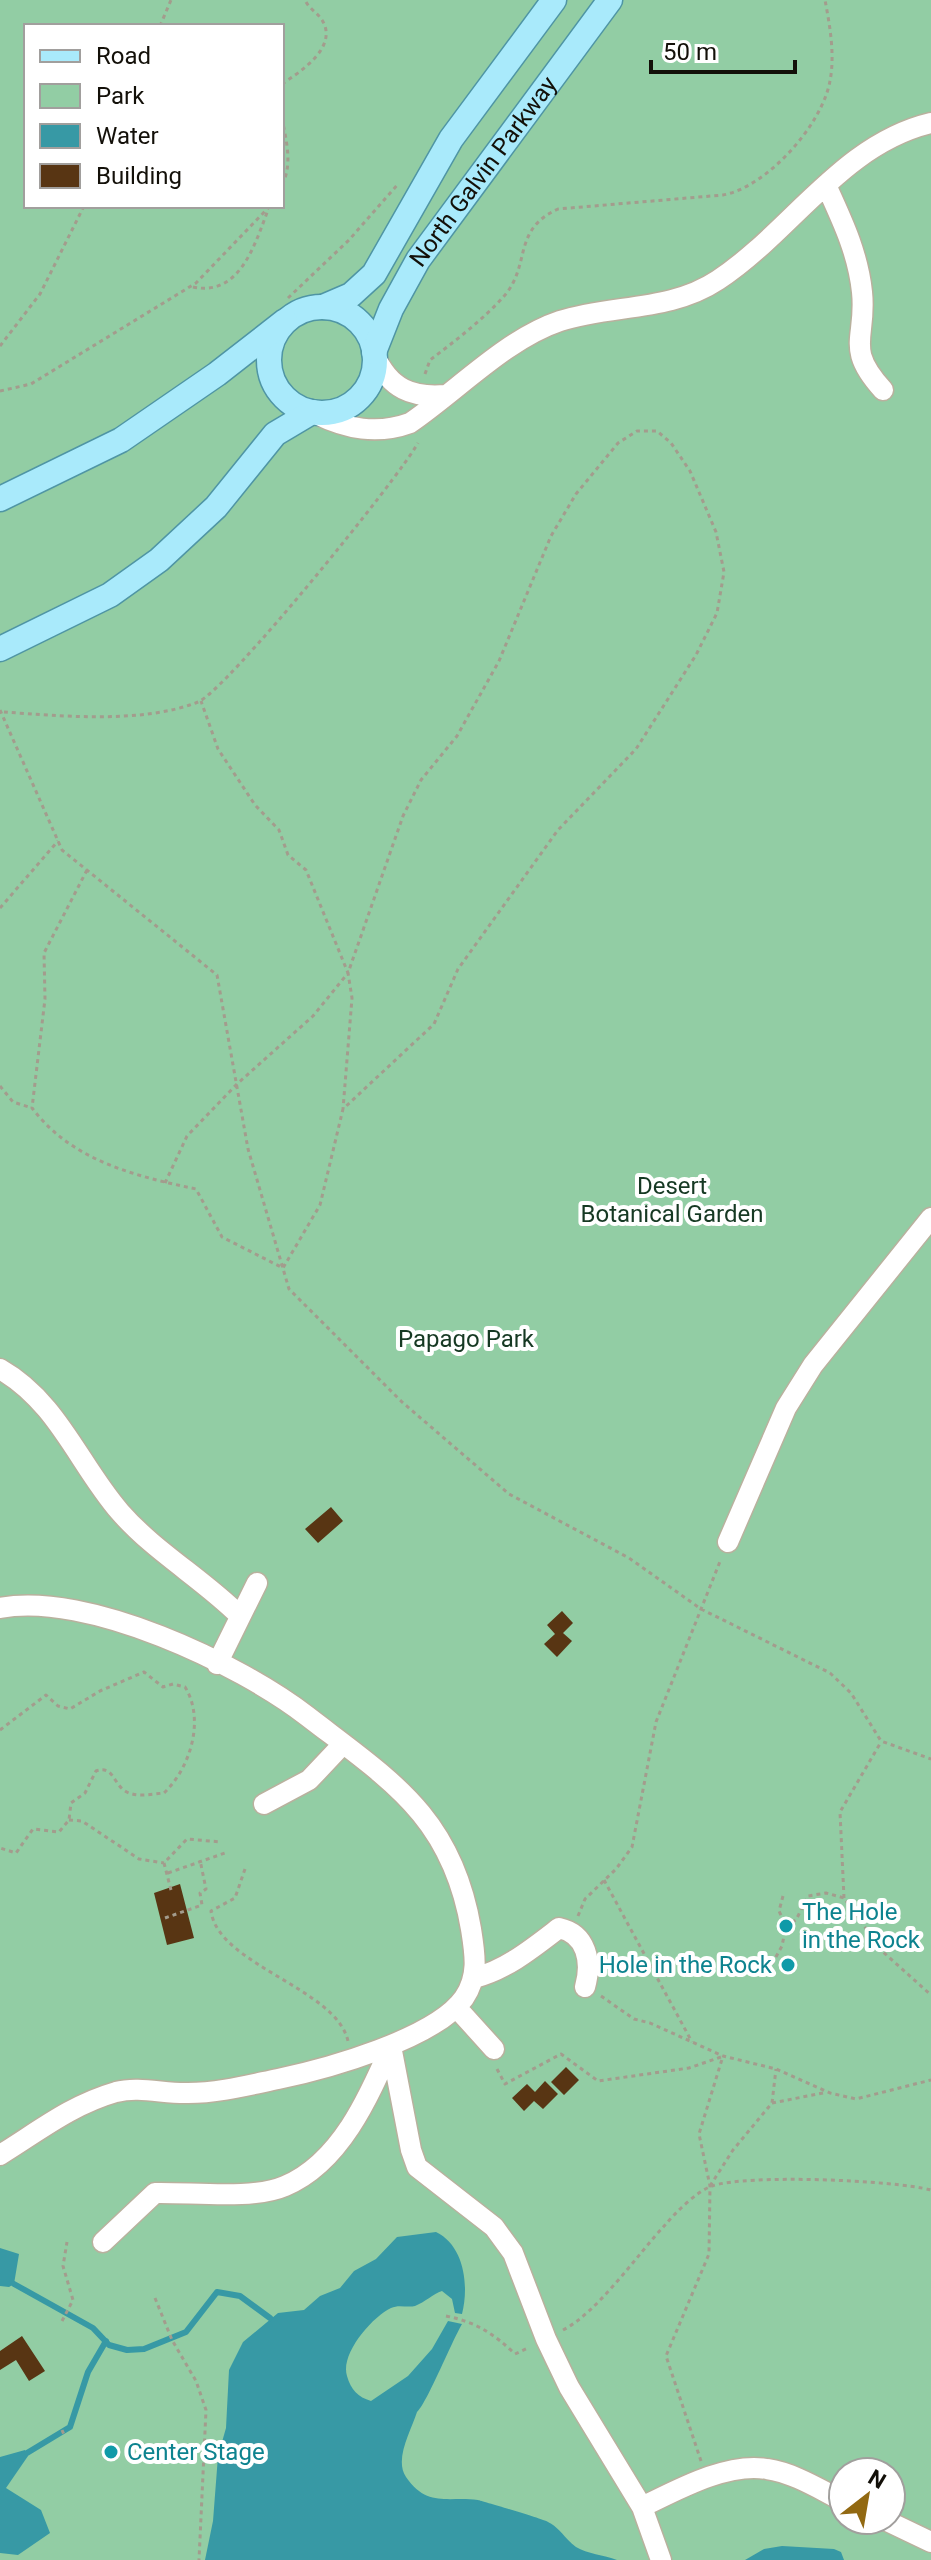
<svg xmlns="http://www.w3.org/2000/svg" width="931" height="2560" font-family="Roboto,sans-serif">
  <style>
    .green { fill: #92cda4; fill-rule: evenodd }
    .water { fill: #3799a5 }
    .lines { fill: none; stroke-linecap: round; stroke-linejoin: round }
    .stream { stroke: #3799a5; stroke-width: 6 }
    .building { fill: #583513 }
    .minor-casing { stroke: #b9b19e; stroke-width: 23 }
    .major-casing { stroke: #4f95a4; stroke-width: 27 }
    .path { stroke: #a39c8d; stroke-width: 3; stroke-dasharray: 4 4; stroke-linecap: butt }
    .minor { stroke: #fff; stroke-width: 20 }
    .major { stroke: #a9eafb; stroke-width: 24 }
    .culture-dot { fill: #0f9aa8; stroke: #fff; stroke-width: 3 }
    .labels { text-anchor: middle; stroke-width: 8; stroke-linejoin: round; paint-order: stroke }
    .street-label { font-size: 24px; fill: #131009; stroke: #fff }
    .park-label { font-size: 24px; fill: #163923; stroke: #fff }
    .culture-label { font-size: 24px; fill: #0d838f; stroke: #fff; text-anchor: start }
  </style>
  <rect width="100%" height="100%" fill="#eae1ce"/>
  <path class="green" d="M 0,0 L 931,0 L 931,2560 L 0,2560 ZM 26,26 L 282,26 L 282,206 L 26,206 ZM 843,2472 L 891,2472 L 891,2520 L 843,2520 Z"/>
  <path class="water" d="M 436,2232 C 465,2246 469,2287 462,2314 L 455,2313 L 452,2299 L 442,2291 C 433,2294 425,2302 415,2306 C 407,2308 399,2304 391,2308 C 372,2317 340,2354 347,2376 C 351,2390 358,2397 371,2401 L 408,2376 L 432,2349 L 448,2321 L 462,2324 C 452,2341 426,2405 417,2412 C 411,2431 394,2459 406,2477 C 427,2508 449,2496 478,2500 C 482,2501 543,2519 548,2522 C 559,2527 566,2540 576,2547 C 587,2554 604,2555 617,2560 L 205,2560 L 213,2521 L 218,2456 L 226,2428 L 229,2370 L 243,2342 L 278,2313 L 304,2310 L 320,2296 L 340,2288 L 354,2271 L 376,2259 L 397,2237 Z
    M 0,2248 L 19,2254 L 14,2284 L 9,2287 L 0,2286 Z
    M 25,2450 L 28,2456 L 6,2488 L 41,2510 L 50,2533 L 18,2555 L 0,2553 L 0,2457 Z
    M 782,2546 L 834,2549 L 841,2552 L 844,2560 L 745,2560 L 764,2549 Z"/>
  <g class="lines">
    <path class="stream" d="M 14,2284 L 93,2328 L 109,2345 L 127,2350 L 144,2349 L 186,2332 L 217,2292 L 240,2296 L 270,2318
      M 27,2453 L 70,2427 L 88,2372 L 106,2341"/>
  </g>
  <path class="building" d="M 331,1507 L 343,1521 L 318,1543 L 305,1529 Z
    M 562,1611 L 573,1623 L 563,1633 L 572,1641 L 557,1657 L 544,1644 L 555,1634 L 547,1625 Z
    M 180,1884 L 194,1938 L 167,1945 L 154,1893 Z
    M 566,2067 L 579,2080 L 564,2095 L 551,2082 Z
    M 545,2081 L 558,2094 L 543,2109 L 534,2101 L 524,2111 L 512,2098 L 527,2084 L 535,2092 Z
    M 22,2336 L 45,2371 L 29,2381 L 16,2360 L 0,2370 L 0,2351 Z"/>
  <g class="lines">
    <defs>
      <path id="minor" d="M 826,185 C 842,220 858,253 862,292 C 867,339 844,347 883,390
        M 375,356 C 390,389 412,398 446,395
        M 316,414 C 347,429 377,435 410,423 C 457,391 506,339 560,321 C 612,304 670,312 718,280 C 791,232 842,144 931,123
        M 0,1369 C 58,1402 79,1465 120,1512 C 155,1552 203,1579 240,1616
        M 728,1542 L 786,1408 L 813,1365 L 931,1218
        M 0,1608 C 86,1591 240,1664 307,1716 C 390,1780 452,1816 471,1929 C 475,1954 479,1976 464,1998 C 435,2039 326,2069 278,2079 C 249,2085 218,2093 188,2093 C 165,2094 139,2086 116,2092 C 71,2105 39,2131 0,2155
        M 217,1664 L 257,1583
        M 264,1804 L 309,1780 L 343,1744
        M 474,1978 C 506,1970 533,1948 559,1928 C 587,1934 592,1962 585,1987
        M 456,2007 L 494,2049
        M 391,2046 L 411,2150 L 417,2167 L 494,2227 L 513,2253 L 546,2339 L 569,2387 L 642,2507 L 661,2560
        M 103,2242 L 155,2193 C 191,2192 253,2200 285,2186 C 340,2163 369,2097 391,2046
        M 642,2507 C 677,2490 727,2462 767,2469 C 794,2473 819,2489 843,2501
        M 885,2520 L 931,2542"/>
      <g id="major">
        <circle cx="322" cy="360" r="53"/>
        <path d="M 323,307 L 351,295 L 374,274 L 451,139 L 554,0"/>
        <path id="s1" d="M 374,352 L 391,309 L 418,260 L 610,0"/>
        <path d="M 0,499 L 121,440 L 217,374 L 285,321"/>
        <path d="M 0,649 L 110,595 L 159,560 L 216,507 L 275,434 L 312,412"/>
      </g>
    </defs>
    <use href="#minor" class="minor-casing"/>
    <use href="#major" class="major-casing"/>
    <path class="path" d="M 160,26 L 171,0
      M 282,84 C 300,72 339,47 322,20 C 317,12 309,9 305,0
      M 282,118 C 286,140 293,164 282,185
      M 193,287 C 240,297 255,244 268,210
      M 288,298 L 349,240 L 399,183
      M 0,346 L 40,294 L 84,206
      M 425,374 L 430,360 C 455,341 484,319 505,295 C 531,264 512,230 558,209 L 723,195 C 767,187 822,125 830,81 C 835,55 830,26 825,0
      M 0,391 L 31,384 L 196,283 L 270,206
      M 0,710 L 62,850 L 217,975 L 248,1149 L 289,1289 L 402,1402 L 509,1494 L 629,1558 L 701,1609 L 830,1673 L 851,1693 L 881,1741 L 931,1759
      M 4,712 C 61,716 143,724 198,702 C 226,691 398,479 418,443
      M 87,870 L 44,953 L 45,999 L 32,1108 C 72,1161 135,1176 196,1189 L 222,1237 L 283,1268 L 320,1205 L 343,1109 L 434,1024 L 458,969 L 558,830 L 636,749 L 696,655 L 717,613 L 724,572 L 716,532 L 690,471 L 671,443 L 657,431 L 637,431 L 618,443 L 576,494 L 551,536 L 499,661 L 457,736 L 421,780 L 403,816 L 348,973 L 352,998 L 343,1109
      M 0,908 L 58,841
      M 0,1086 L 13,1102 L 32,1108
      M 165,1183 L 187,1136 L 237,1084 L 313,1016 L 348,973 L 306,870 L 288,855 L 279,830 L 255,805 L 218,749 L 201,701
      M 0,1730 L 46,1695 L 58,1706 L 70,1709 L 100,1691 L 144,1672 L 163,1687 L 173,1684 L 185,1687 C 205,1719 191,1767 164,1793 C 152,1794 136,1798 125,1791 C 113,1783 113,1765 96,1771 L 85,1793 L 71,1803 L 69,1820 L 59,1832 L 33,1829 L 16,1853 L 0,1848
      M 69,1820 L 82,1821 L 139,1859 L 164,1863
      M 245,1869 L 235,1898 L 211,1911 C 218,1965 336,1988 348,2041
      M 168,1873 L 225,1853
      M 604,1880 L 692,2042
      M 171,1890 L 164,1863 L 187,1839 L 221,1842
      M 783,1896 L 779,1911 L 786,1926
      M 844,1898 L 840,1812 L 881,1742
      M 578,1916 L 585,1899 L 616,1869 L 632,1847 L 656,1722 L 721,1559
      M 165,1918 L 202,1905 L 200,1893 L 206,1889 L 200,1860
      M 772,1964 L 782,1946 L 786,1926 L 796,1920 L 808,1896 L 826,1893 L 844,1898 L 882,1951 L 931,1995
      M 601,1996 L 634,2019 L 650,2023 L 723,2056 L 776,2069 L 830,2093 L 856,2099 L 931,2080
      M 497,2069 L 505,2084 L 561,2054 L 598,2081 L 689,2068 L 721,2057
      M 772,2103 L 823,2093
      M 710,2186 L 733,2150 L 772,2103 L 776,2069
      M 155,2298 L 172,2340 L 196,2381 L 206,2410 L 199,2560
      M 446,2316 C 476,2322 494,2334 515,2354 L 528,2348
      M 62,2321 L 73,2300 L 63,2266 L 67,2242
      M 563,2330 C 597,2313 638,2254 665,2225 C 675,2213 697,2191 712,2186 C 747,2174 893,2180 931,2190
      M 62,2430 L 65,2437
      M 701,2461 L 666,2356 L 709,2254 L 710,2186 L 699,2134 L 723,2056"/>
    <use href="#minor" class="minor"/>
    <use href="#major" class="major"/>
  </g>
  <g class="culture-dot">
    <circle cx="786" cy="1926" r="8"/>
    <circle cx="788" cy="1965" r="8"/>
    <circle cx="111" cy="2452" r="8"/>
  </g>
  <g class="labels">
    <g class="street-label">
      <text dy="8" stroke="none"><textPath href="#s1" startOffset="212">North Galvin Parkway</textPath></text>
    </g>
    <g class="park-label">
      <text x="672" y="1194">Desert<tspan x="672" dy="28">Botanical Garden</tspan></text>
      <text x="466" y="1347">Papago Park</text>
    </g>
    <g class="culture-label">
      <text x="802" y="1920">The Hole<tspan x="802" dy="28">in the Rock</tspan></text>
      <text x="772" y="1973" text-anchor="end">Hole in the Rock</text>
      <text x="127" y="2460">Center Stage</text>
    </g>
  </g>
  <rect x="24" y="24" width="260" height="184" fill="#ffffff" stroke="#a19f9d" stroke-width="2"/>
  <rect x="40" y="50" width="40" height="12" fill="#a9eafb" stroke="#a19f9d" stroke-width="2"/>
  <text x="96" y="64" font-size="24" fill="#131009">Road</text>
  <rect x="40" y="84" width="40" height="24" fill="#92cda4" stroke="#a19f9d" stroke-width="2"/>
  <text x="96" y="104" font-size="24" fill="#131009">Park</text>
  <rect x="40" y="124" width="40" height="24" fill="#3799a5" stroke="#a19f9d" stroke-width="2"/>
  <text x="96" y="144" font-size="24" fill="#131009">Water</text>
  <rect x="40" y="164" width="40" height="24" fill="#583513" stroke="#a19f9d" stroke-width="2"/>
  <text x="96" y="184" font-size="24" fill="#131009">Building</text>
  <g transform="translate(867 2496) rotate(31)"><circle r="38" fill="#ffffff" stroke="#a19f9d" stroke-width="2"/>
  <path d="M0-6L14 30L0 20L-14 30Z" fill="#926912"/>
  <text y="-12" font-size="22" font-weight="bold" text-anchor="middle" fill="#131009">N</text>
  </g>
  <path d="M651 60v12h144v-12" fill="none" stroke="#131009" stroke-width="4"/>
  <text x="663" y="60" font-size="24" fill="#131009" stroke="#ffffff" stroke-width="6" paint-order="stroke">50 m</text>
</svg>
